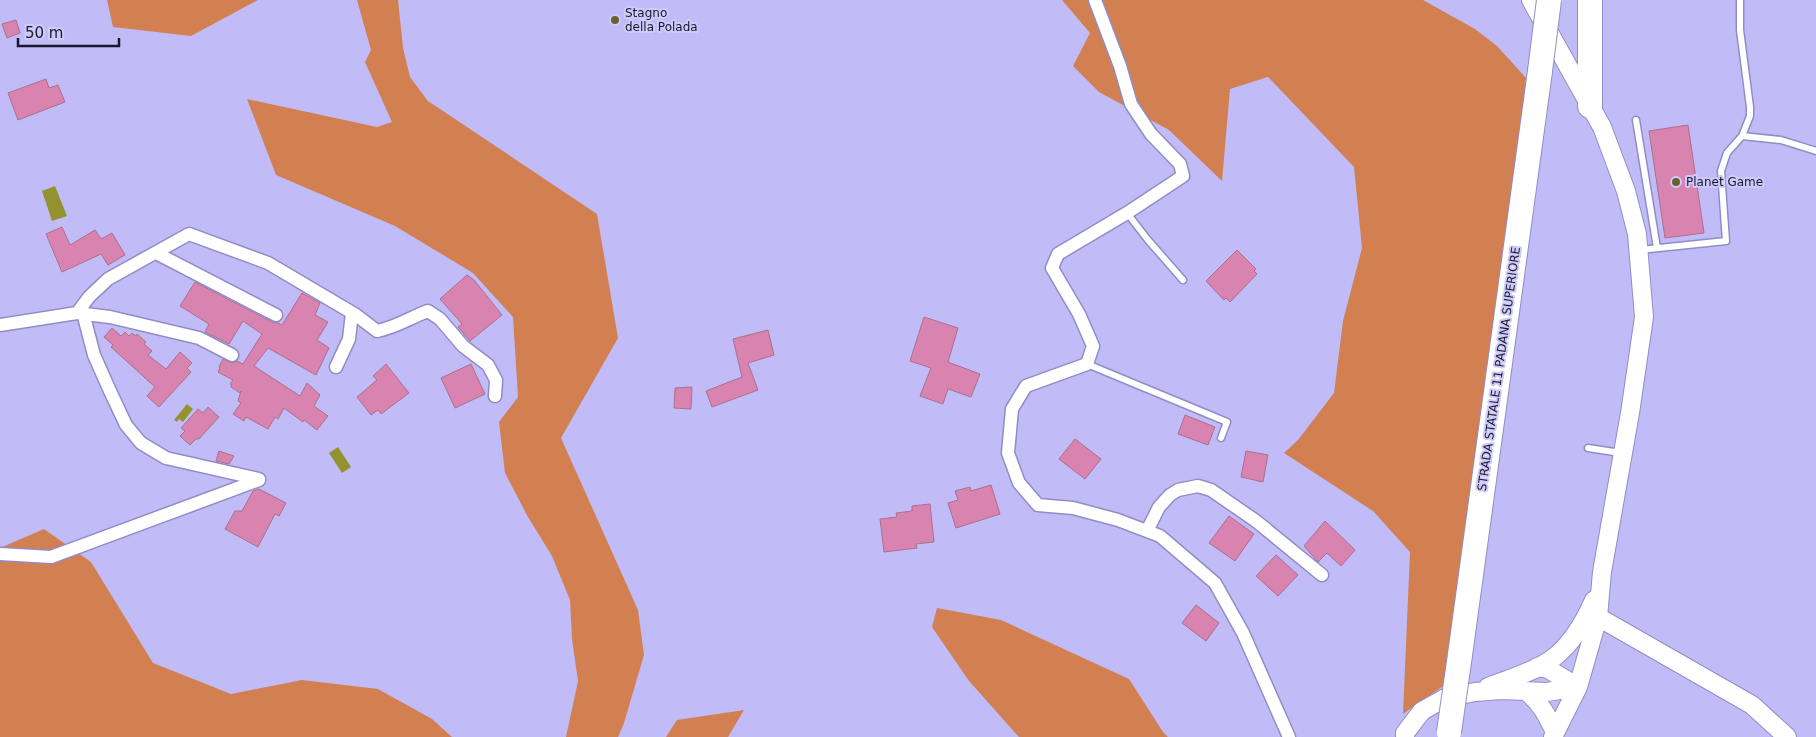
<svg xmlns="http://www.w3.org/2000/svg" width="1816" height="737" font-family="'DejaVu Sans',sans-serif">
  <style>
    .forest { fill: #d27f52 }
    .water { fill: #94922e }
    .building { fill: #d983b0; stroke: #aa708d }
    .lines { fill: none; stroke-linecap: round; stroke-linejoin: round }
    .lane-casing { stroke: #928cc5; stroke-width: 9 }
    .street-casing { stroke: #928cc5; stroke-width: 15 }
    .secondary-casing { stroke: #928cc5; stroke-width: 20 }
    .highway-casing { stroke: #928cc5; stroke-width: 26 }
    .lane { stroke: #fff; stroke-width: 6 }
    .street { stroke: #fff; stroke-width: 12 }
    .secondary { stroke: #fff; stroke-width: 18 }
    .highway { stroke: #fff; stroke-width: 24 }
    .highway-bridge-casing { stroke: #928cc5; stroke-width: 26; stroke-linecap: butt }
    .highway-bridge { stroke: #fff; stroke-width: 24 }
    .poi-dot { fill: #646330; stroke: #cecbfb; stroke-width: 2 }
    .labels { text-anchor: middle; stroke-width: 4; stroke-linejoin: round; paint-order: stroke }
    .poi-label { font-size: 12px; fill: #1a182d; stroke: #cecbfb; text-anchor: start }
    .street-label { font-size: 12px; fill: #1a182d; stroke: #cecbfb }
  </style>
  <rect width="100%" height="100%" fill="#c1bcf8"/>
  <path class="forest" d="M 107,0 L 258,0 L 191,36 L 113,27 Z
    M 357,0 L 398,0 L 403,48 L 410,77 L 428,101 L 597,214 L 618,338 L 561,438 L 638,610 L 644,655 L 624,723 L 618,737 L 566,737 L 578,681 L 572,639 L 570,600 L 552,556 L 528,517 L 505,473 L 499,422 L 518,397 L 513,317 L 473,273 L 395,226 L 276,175 L 247,99 L 377,127 L 392,122 L 365,62 L 371,50 Z
    M 1062,0 L 1423,0 L 1475,29 L 1497,46 L 1526,78 L 1497,345 L 1446,684 L 1403,714 L 1410,552 L 1373,511 L 1284,453 L 1298,440 L 1334,393 L 1343,321 L 1362,248 L 1354,167 L 1268,77 L 1230,89 L 1222,181 L 1169,130 L 1099,92 L 1073,66 L 1090,33 Z
    M 44,529 L 91,562 L 153,663 L 231,694 L 302,680 L 378,689 L 432,719 L 452,737 L 0,737 L 0,548 Z
    M 937,608 L 1001,620 L 1129,679 L 1163,732 L 1168,737 L 1019,737 L 969,681 L 932,627 Z
    M 744,710 L 728,737 L 666,737 L 677,720 Z"/>
  <path class="water" d="M 55,186 L 67,216 L 52,221 L 42,191 Z
    M 187,404 L 193,409 L 183,422 L 179,419 L 177,422 L 174,420 Z
    M 338,447 L 351,467 L 342,473 L 329,453 Z"/>
  <path class="building" d="M 16,20 L 20,33 L 7,38 L 2,24 Z
    M 46,79 L 49,88 L 58,85 L 65,102 L 18,120 L 8,93 Z
    M 1688,125 L 1704,233 L 1665,238 L 1649,131 Z
    M 62,227 L 70,245 L 95,230 L 101,239 L 112,233 L 125,255 L 108,265 L 101,254 L 62,272 L 46,234 Z
    M 1237,250 L 1256,269 L 1254,271 L 1257,274 L 1230,302 L 1226,298 L 1224,300 L 1206,281 Z
    M 467,275 L 474,280 L 502,315 L 470,341 L 458,327 L 462,324 L 440,299 Z
    M 195,282 L 272,322 L 278,323 L 282,325 L 302,293 L 320,303 L 315,315 L 328,322 L 317,340 L 329,348 L 316,375 L 268,348 L 254,366 L 300,396 L 307,383 L 320,395 L 314,406 L 328,416 L 317,430 L 304,420 L 303,422 L 284,408 L 278,419 L 275,417 L 268,429 L 246,417 L 244,421 L 233,414 L 241,403 L 238,401 L 241,391 L 240,393 L 231,387 L 232,385 L 230,384 L 233,380 L 218,372 L 220,368 L 219,367 L 223,359 L 232,363 L 237,361 L 243,364 L 262,334 L 243,321 L 229,344 L 205,332 L 209,324 L 180,306 Z
    M 924,317 L 958,328 L 948,362 L 980,374 L 971,397 L 948,389 L 943,404 L 920,396 L 931,368 L 910,361 Z
    M 112,328 L 121,336 L 125,332 L 129,336 L 132,333 L 136,336 L 137,334 L 146,342 L 144,344 L 152,351 L 148,355 L 166,369 L 180,352 L 192,363 L 187,368 L 191,372 L 159,407 L 147,396 L 155,387 L 111,347 L 113,345 L 104,337 Z
    M 768,330 L 774,355 L 748,363 L 758,390 L 712,407 L 706,391 L 742,377 L 733,339 Z
    M 386,364 L 409,393 L 381,414 L 378,410 L 371,415 L 357,397 L 377,380 L 373,376 Z
    M 471,364 L 485,394 L 455,408 L 441,378 Z
    M 692,387 L 691,409 L 674,408 L 675,388 Z
    M 208,407 L 219,417 L 199,439 L 196,439 L 190,445 L 180,436 L 185,431 L 181,428 L 198,409 L 203,413 Z
    M 1185,415 L 1215,427 L 1208,445 L 1178,434 Z
    M 1075,439 L 1101,459 L 1085,479 L 1059,459 Z
    M 219,451 L 234,456 L 229,464 L 216,461 Z
    M 1246,451 L 1268,455 L 1263,482 L 1241,477 Z
    M 991,485 L 1000,514 L 956,528 L 948,503 L 958,500 L 955,491 L 970,487 L 971,491 Z
    M 259,489 L 286,503 L 279,516 L 275,514 L 258,547 L 225,529 L 235,511 L 242,511 L 253,491 Z
    M 930,504 L 934,542 L 916,544 L 917,548 L 884,552 L 880,519 L 897,517 L 896,513 L 912,511 L 912,506 Z
    M 1229,516 L 1254,534 L 1235,561 L 1209,543 Z
    M 1325,521 L 1355,550 L 1341,566 L 1327,553 L 1318,562 L 1304,546 Z
    M 1276,555 L 1298,575 L 1278,596 L 1256,576 Z
    M 1196,605 L 1219,623 L 1206,641 L 1182,623 Z"/>
  <g class="lines">
    <defs>
      <path id="lane" d="M 1636,120 L 1657,248
        M 1742,136 L 1781,140 L 1816,151
        M 1127,213 L 1148,240 L 1183,280
        M 1640,250 L 1726,241 L 1721,171 L 1727,153 L 1742,136 L 1750,116 L 1750,107 L 1740,30 L 1740,0
        M 1087,364 L 1227,422 L 1221,438
        M 1588,448 L 1621,453"/>
      <path id="street" d="M 1095,0 L 1120,66 L 1131,104 L 1151,134 L 1180,164 L 1183,176 L 1127,213 L 1058,254 L 1052,268 L 1079,314 L 1093,346 L 1087,364 L 1026,386 L 1012,409 L 1008,453 L 1019,483 L 1038,505 L 1073,508 L 1118,520 L 1160,536 L 1215,583 L 1243,633 L 1289,737
        M 156,253 L 276,315
        M 77,313 L 110,317 L 199,338 L 232,355
        M 83,313 L 94,355 L 110,391 L 126,425 L 141,443 L 166,458 L 259,479
        M 0,325 L 77,313 L 89,297 L 108,279 L 189,234 L 268,263 L 356,315 L 377,331 C 397,327 409,318 428,311 L 440,319 L 463,346 L 488,365 L 496,380 L 495,396
        M 336,367 L 349,339 L 352,313
        M 1147,531 L 1159,507 L 1170,495 L 1178,490 L 1198,486 L 1211,490 L 1256,521 L 1322,575
        M 0,554 L 51,557 L 259,480"/>
      <path id="secondary" d="M 1531,0 L 1602,127 L 1626,191 L 1637,234 L 1644,317 L 1630,413 L 1602,572 L 1598,617 L 1578,687 L 1553,737
        M 1598,617 L 1752,705 L 1787,737
        M 1537,667 L 1548,669 L 1578,687
        M 1488,687 C 1507,679 1535,672 1552,659 C 1572,644 1584,623 1594,600
        M 1527,692 C 1541,703 1547,716 1555,732
        M 1405,737 L 1405,733 L 1422,711 L 1445,698 L 1475,692 L 1501,690 L 1547,692 L 1578,687"/>
      <path id="highway" d="M 1590,106 L 1590,0
        M 1460,655 L 1540,71"/>
    </defs>
    <use href="#lane" class="lane-casing"/>
    <use href="#street" class="street-casing"/>
    <use href="#secondary" class="secondary-casing"/>
    <use href="#highway" class="highway-casing"/>
    <use href="#lane" class="lane"/>
    <use href="#street" class="street"/>
    <use href="#secondary" class="secondary"/>
    <use href="#highway" class="highway"/>
    <defs>
      <path id="highway-bridge" d="M 1540,71 L 1549,0
        M 1449,732 L 1460,655"/>
    </defs>
    <use href="#highway-bridge" class="highway-bridge-casing"/>
    <use href="#highway-bridge" class="highway-bridge"/>
  </g>
  <g class="poi-dot">
    <circle cx="615" cy="20" r="5"/>
    <circle cx="1676" cy="182" r="5"/>
  </g>
  <g class="labels">
    <g class="poi-label">
      <text x="625" y="17">Stagno<tspan x="625" dy="14">della Polada</tspan></text>
      <text x="1686" y="186">Planet Game</text>
    </g>
    <g class="street-label">
      <text transform="translate(1499 369) rotate(-82)" y="4">STRADA STATALE 11 PADANA SUPERIORE</text>
    </g>
  </g>
  <path d="M18 38v8h101v-8" fill="none" stroke="#1a182d" stroke-width="2.5"/>
  <text x="25" y="38" font-size="15" fill="#1a182d" stroke="#cecbfb" stroke-width="4" paint-order="stroke">50 m</text>
</svg>
